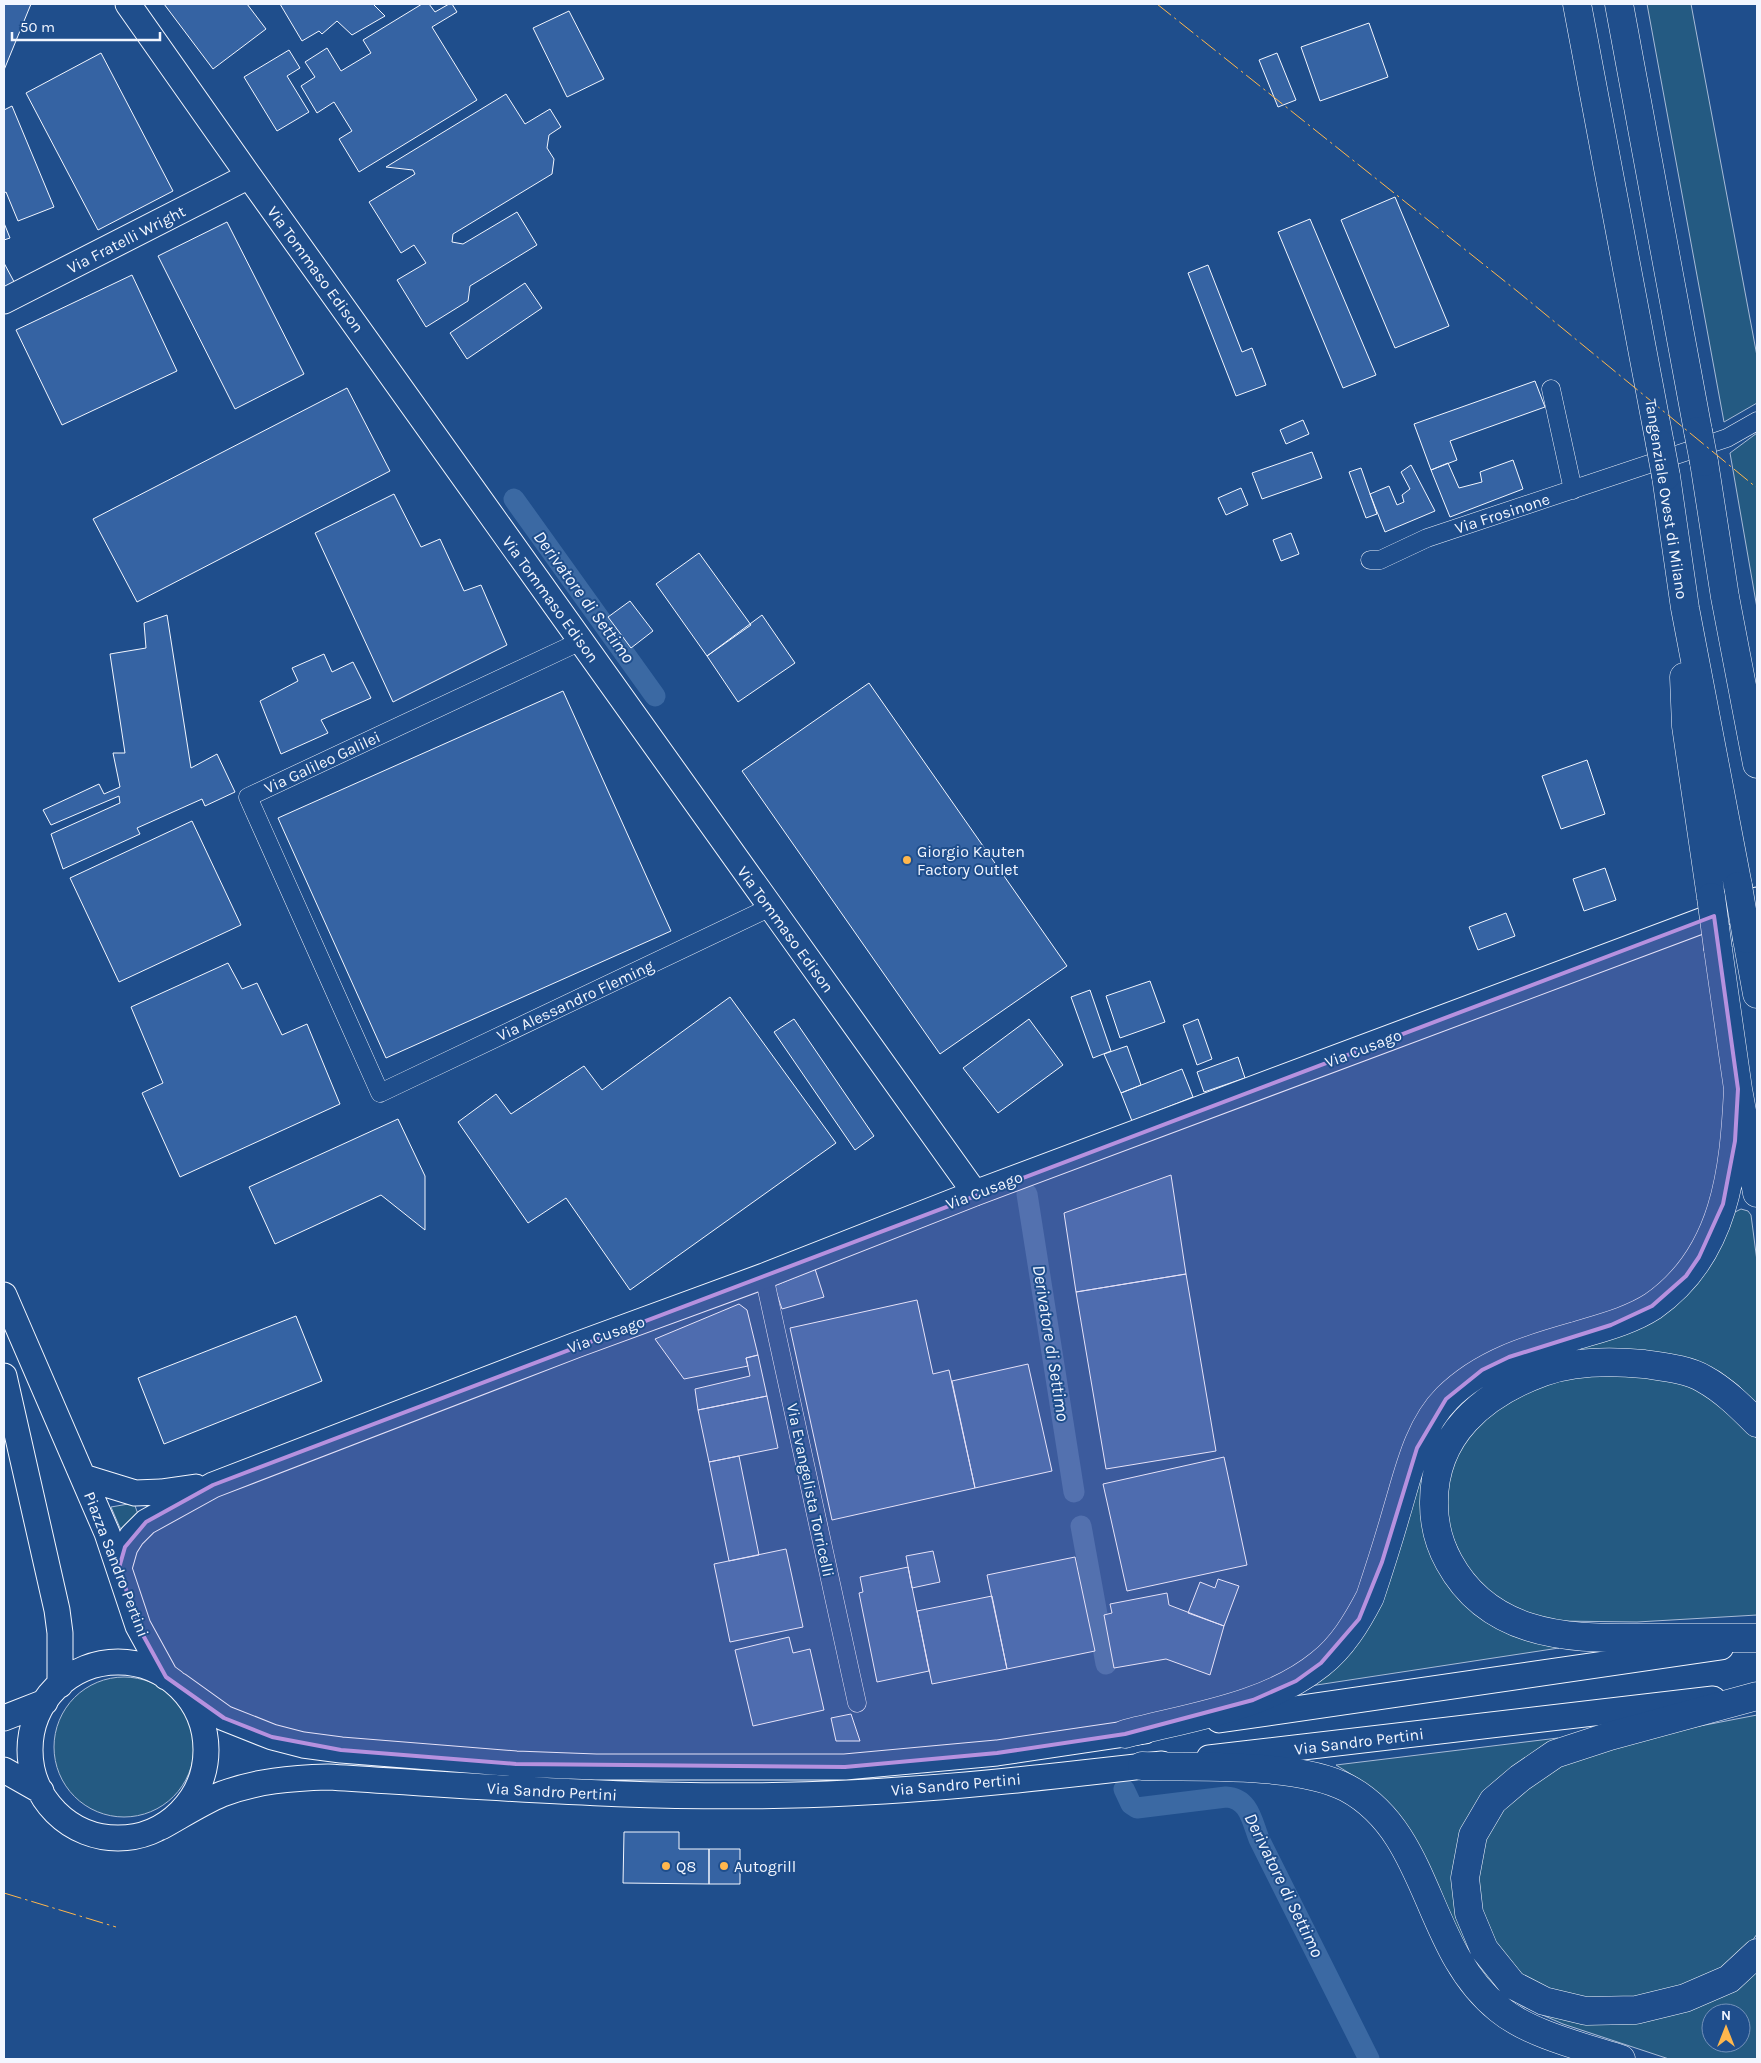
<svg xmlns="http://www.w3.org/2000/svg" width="1761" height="2063" font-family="Karla,sans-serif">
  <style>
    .green { fill: #245a82; stroke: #a8bbd7; fill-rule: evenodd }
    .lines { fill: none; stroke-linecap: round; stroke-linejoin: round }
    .canal { stroke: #3b69a3; stroke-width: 21 }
    .building { fill: #3563a3; stroke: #f2f6ff }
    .street-casing { stroke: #f2f6ff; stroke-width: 19 }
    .secondary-casing { stroke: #f2f6ff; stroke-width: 27 }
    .highway-casing { stroke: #f2f6ff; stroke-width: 29 }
    .street { stroke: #1f4e8c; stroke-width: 18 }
    .secondary { stroke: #1f4e8c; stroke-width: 25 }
    .highway { stroke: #1f4e8c; stroke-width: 28 }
    .highway-bridge-casing { stroke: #f2f6ff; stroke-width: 29; stroke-linecap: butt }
    .highway-bridge { stroke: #1f4e8c; stroke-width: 28 }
    .power { stroke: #ffb74d; stroke-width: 1; stroke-dasharray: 18 4 2.5 4; stroke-linecap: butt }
    .marked { fill: #b691df; fill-opacity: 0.2; stroke: #b691df; stroke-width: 4; stroke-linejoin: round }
    .poi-dot { fill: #ffb74d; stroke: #1f4e8c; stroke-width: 2 }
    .labels { text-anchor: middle; stroke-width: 4; stroke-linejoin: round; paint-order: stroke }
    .street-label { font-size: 16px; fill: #f2f6ff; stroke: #1f4e8c }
    .poi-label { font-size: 16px; fill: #f2f6ff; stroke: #1f4e8c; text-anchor: start }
    .water-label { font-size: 18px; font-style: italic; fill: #f2f6ff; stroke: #1f4e8c }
  </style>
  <rect width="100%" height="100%" fill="#1f4e8c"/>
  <path class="green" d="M 1647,4 L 1691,4 L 1757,356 L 1757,403 L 1724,422 Z
    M 1757,433 L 1757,608 L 1730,453 Z
    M 1741,1209 L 1748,1211 L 1751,1215 L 1757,1261 L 1757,1405 L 1739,1386 L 1720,1372 L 1695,1360 L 1602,1350 L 1437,1444 L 1451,1589 C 1482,1627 1511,1638 1559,1648 L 1297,1688 L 1324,1671 L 1434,1433 L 1475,1385 L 1604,1337 L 1735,1212 Z
    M 1584,1372 L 1680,1378 L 1743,1422 L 1757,1439 L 1757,1615 L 1637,1622 L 1558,1621 L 1529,1617 L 1472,1581 L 1442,1513 L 1450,1461 L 1466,1431 L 1522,1390 Z
    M 134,1503 L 139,1517 L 122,1529 L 120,1528 L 111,1507 Z
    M54 1747a70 70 0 1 1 140 0a70 70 0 1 1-140 0Z
    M 1757,1715 L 1757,1934 L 1747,1948 L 1717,1972 L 1683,1988 L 1615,2001 L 1558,1996 L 1517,1973 L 1487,1930 L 1475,1880 L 1489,1825 L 1507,1803 L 1555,1765 L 1669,1732 Z
    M 1558,1738 L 1523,1761 L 1493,1783 L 1467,1939 L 1587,2020 L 1757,1970 L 1757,2059 L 1669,2059 L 1563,2024 L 1522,2006 L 1501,1993 L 1485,1979 L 1380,1796 L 1357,1778 L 1336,1765 ZM 1711,2013 L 1741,2013 L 1741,2043 L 1711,2043 Z"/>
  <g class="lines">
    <path class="canal" d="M 514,499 L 655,696
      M 1027,1194 L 1074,1492
      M 1081,1526 L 1106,1664
      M 1124,1789 L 1131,1804 L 1137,1808 L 1226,1797 C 1249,1798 1252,1821 1259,1839 L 1369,2059"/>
  </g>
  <path class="building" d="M 4,4 L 31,4 L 4,70 Z
    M 164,4 L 247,4 L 266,29 L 213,69 Z
    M 280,4 L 373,4 L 385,16 L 352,35 L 337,21 L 322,34 L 319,31 L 302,41 Z
    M 422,4 L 429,4 L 435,12 L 449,4 L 452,4 L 457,12 L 432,27 L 477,100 L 359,172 L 339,139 L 352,131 L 334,102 L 317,113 L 301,86 L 315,77 L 305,62 L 327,48 L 341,71 L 371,53 L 363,40 Z
    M 569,11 L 604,79 L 567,97 L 533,28 Z
    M 1369,23 L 1388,77 L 1320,101 L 1301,47 Z
    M 289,50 L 300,68 L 287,76 L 309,112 L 277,131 L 244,77 Z
    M 101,53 L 173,191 L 98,230 L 26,93 Z
    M 1277,53 L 1296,100 L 1278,107 L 1259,60 Z
    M 506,94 L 525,124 L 550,109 L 561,127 L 549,135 L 547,148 L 554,159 L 552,174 L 453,234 L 452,242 L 463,244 L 517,212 L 537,245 L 470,286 L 468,301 L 426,327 L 397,280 L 426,263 L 414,245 L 401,253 L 369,202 L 415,174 L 413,170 L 386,167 Z
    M 12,106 L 54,207 L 18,221 L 6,192 L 4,193 L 4,110 Z
    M 1395,197 L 1449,326 L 1395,348 L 1341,220 Z
    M 1310,219 L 1376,375 L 1343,388 L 1278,232 Z
    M 227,222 L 304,374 L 235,409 L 158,256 Z
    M 4,223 L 10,238 L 4,240 Z
    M 4,263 L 19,291 L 4,299 Z
    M 1208,265 L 1242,352 L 1252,348 L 1266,385 L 1236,396 L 1188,273 Z
    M 132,275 L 177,371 L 62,425 L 16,330 Z
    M 525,283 L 542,308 L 467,359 L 450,333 Z
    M 1535,381 L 1545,407 L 1450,441 L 1457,460 L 1431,470 L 1414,424 Z
    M 347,388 L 390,471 L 137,602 L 93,519 Z
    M 1303,420 L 1309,434 L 1286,444 L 1280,430 Z
    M 1312,452 L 1322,478 L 1262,499 L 1252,473 Z
    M 1513,460 L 1523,489 L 1450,517 L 1431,470 L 1448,463 L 1459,488 L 1482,482 L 1480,472 Z
    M 1411,465 L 1435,511 L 1385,532 L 1370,494 L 1389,486 L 1397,505 L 1404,502 L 1402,495 L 1410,489 L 1401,472 Z
    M 1361,468 L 1377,514 L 1366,518 L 1349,472 Z
    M 1241,488 L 1248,505 L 1226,515 L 1218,498 Z
    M 394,494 L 421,547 L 440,539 L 464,591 L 481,585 L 507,645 L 393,702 L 315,533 Z
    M 1291,533 L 1299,554 L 1281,561 L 1273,540 Z
    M 699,553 L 751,625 L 707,656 L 656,584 Z
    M 630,601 L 653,631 L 631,648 L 608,617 Z
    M 167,615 L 191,768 L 217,754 L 235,792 L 205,806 L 202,799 L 137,828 L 140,834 L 63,869 L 51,834 L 120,803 L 119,796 L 51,825 L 43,810 L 99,784 L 104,794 L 120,787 L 113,753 L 125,753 L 110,654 L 146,648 L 144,623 Z
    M 762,615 L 795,663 L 738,702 L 707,656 Z
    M 324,654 L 332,672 L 353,662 L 371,698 L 321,720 L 328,733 L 281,754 L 260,701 L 298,681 L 292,668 Z
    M 869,683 L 1067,966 L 940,1054 L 742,771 Z
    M 563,691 L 671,931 L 386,1058 L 278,818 Z
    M 1587,760 L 1605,814 L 1561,829 L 1542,776 Z
    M 192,821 L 241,925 L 119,982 L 70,878 Z
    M 1605,868 L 1616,900 L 1584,911 L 1573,879 Z
    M 1506,913 L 1515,936 L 1478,950 L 1469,927 Z
    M 228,963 L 242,989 L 257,983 L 282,1035 L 307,1024 L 340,1104 L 180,1177 L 142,1093 L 163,1083 L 131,1007 Z
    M 1150,981 L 1165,1022 L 1120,1038 L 1106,996 Z
    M 1090,990 L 1111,1051 L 1093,1058 L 1071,997 Z
    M 730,997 L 836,1143 L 630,1290 L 566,1198 L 528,1223 L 458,1122 L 496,1094 L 511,1114 L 584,1066 L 602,1090 Z
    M 794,1019 L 874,1136 L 855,1150 L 774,1032 Z
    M 1029,1019 L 1063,1065 L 998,1113 L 963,1068 Z
    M 1198,1019 L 1212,1059 L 1197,1065 L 1183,1025 Z
    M 1127,1046 L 1141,1085 L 1121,1093 L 1104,1054 Z
    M 1238,1057 L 1245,1078 L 1204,1092 L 1197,1072 Z
    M 1182,1069 L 1193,1097 L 1132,1121 L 1121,1093 Z
    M 398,1119 L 425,1176 L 425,1230 L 381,1195 L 275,1244 L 249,1187 Z
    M 1171,1175 L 1186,1274 L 1076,1292 L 1064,1213 Z
    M 815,1269 L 824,1297 L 782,1309 L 774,1286 Z
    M 1186,1274 L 1216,1451 L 1106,1469 L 1076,1292 Z
    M 917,1300 L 933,1374 L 949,1370 L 975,1488 L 832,1520 L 790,1328 Z
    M 739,1304 L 747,1310 L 758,1355 L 746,1358 L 748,1366 L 684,1379 L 655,1339 Z
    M 296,1316 L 322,1381 L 164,1444 L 138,1378 Z
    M 758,1355 L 767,1396 L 698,1410 L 695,1389 L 750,1376 L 746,1358 Z
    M 1028,1364 L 1052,1471 L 975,1488 L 952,1381 Z
    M 767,1396 L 778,1448 L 709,1462 L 698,1410 Z
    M 739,1456 L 759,1555 L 729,1561 L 709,1462 Z
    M 1224,1457 L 1247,1565 L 1127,1591 L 1103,1484 Z
    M 786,1549 L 803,1627 L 730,1642 L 714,1564 Z
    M 933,1551 L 940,1582 L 912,1588 L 906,1556 Z
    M 1075,1557 L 1095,1651 L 1007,1669 L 987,1575 Z
    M 908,1567 L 929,1671 L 877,1682 L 859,1593 L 863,1592 L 860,1577 Z
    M 1218,1579 L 1239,1586 L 1224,1626 L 1188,1613 L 1200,1582 L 1215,1588 Z
    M 1167,1593 L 1169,1605 L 1224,1626 L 1210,1675 L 1166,1659 L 1114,1668 L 1104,1615 L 1112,1613 L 1110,1604 Z
    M 992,1596 L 1007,1669 L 932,1684 L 917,1611 Z
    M 789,1637 L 793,1653 L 810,1649 L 824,1710 L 753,1726 L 735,1650 Z
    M 851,1714 L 860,1741 L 836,1741 L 831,1718 Z
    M 624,1832 L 679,1832 L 679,1849 L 709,1849 L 709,1884 L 623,1883 Z
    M 709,1849 L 740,1849 L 740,1884 L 709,1884 Z"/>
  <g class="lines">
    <defs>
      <path id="street" d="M 1551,389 L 1573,490
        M 1370,560 L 1380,560 L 1427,538 L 1727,438 L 1757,421
        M 581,641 L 248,797 L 380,1093 L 771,907
        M 764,1276 L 857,1703"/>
      <path id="secondary" d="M 128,4 L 249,176 L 975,1193
        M 4,301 L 249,176
        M 4,1295 L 107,1533 L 138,1626 L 166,1677
        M 4,1376 L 57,1610 L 60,1633 L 60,1685
        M 83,1477 L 135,1493 L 161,1492 L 196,1487
        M 119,1568 L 125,1547 L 132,1536 L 146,1522 L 213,1485 L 576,1345 L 764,1276 L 975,1193 L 1757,900
        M30 1750a88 88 0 1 1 176 0a88 88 0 1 1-176 0Z
        M 178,1685 L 224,1718 L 272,1737 L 303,1745 L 341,1750 L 516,1764 L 596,1767 L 845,1767 L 997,1753 L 1145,1731
        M 4,1718 L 45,1702
        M 1219,1720 L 1721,1647
        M 1209,1758 L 1713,1699
        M 4,1770 L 41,1791
        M 161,1827 C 181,1816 201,1803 222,1794 C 257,1781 291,1778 328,1777 C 501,1788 675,1802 848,1793 C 953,1788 1058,1776 1162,1764"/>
      <path id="highway" d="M 1577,4 L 1660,444
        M 1619,4 L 1698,431
        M 1704,462 L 1725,597 L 1757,764
        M 1666,476 L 1685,608 L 1738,886
        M 1684,677 L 1686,726 L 1711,897
        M 1747,939 L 1757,994
        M 1718,949 L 1738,1089 L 1757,1193
        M 1757,1423 C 1741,1407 1724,1390 1704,1379 C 1687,1369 1663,1367 1644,1364 C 1612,1361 1574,1361 1543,1372 C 1483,1394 1433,1435 1434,1504 C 1434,1524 1439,1544 1449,1562 C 1467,1595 1494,1616 1529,1627 C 1566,1639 1608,1638 1647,1638 C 1684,1638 1720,1638 1757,1638
        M 1757,1696 L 1610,1736 L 1555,1754 L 1520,1778 L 1493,1801 L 1473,1835 L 1465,1878 L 1469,1913 L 1484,1949 L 1513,1985 L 1544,2001 L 1586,2011 L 1636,2010 L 1685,1998 L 1729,1979 L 1757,1953
        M 1125,1734 C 1190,1717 1267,1707 1320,1664 C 1342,1647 1357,1622 1370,1597 C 1379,1570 1388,1542 1396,1514 C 1408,1475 1417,1428 1447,1398 C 1482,1363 1529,1349 1575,1336 C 1601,1328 1630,1321 1653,1306 C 1726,1255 1734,1170 1738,1089
        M 1142,1766 C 1199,1768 1298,1762 1347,1788 C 1432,1834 1424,1949 1499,2009 C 1529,2034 1583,2047 1621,2059"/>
    </defs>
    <use href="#street" class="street-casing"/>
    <use href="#secondary" class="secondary-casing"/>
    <use href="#highway" class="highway-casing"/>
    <use href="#street" class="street"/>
    <use href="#secondary" class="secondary"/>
    <use href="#highway" class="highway"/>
    <defs>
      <path id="highway-bridge" d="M 1698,431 L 1704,462
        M 1660,444 L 1666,476
        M 1738,886 L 1747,939
        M 1711,897 L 1718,949"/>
    </defs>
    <use href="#highway-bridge" class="highway-bridge-casing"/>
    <use href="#highway-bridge" class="highway-bridge"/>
    <path class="power" d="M 1157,4 L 1517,291 L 1757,488
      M 4,1893 L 116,1927"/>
  </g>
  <path class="marked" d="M 1714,916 L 1738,1089 L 1735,1141 L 1723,1204 L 1699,1257 L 1686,1276 L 1652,1306 L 1611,1325 L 1509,1357 L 1482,1370 L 1446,1399 L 1417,1448 L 1382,1562 L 1359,1619 L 1321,1663 L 1296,1681 L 1253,1700 L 1125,1734 L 997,1753 L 845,1767 L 516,1764 L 341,1750 L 272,1737 L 224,1718 L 166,1677 L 138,1626 L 119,1568 L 125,1547 L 146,1522 L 213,1485 Z"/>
  <g class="poi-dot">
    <circle cx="907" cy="860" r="5"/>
    <circle cx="666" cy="1866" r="5"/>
    <circle cx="724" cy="1866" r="5"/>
  </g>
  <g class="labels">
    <g class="street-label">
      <text transform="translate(126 239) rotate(-27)" y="6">Via Fratelli Wright</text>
      <text transform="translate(316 269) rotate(54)" y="6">Via Tommaso Edison</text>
      <text transform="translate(1667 499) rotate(81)" y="6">Tangenziale Ovest di Milano</text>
      <text transform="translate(1502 513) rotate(-18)" y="6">Via Frosinone</text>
      <text transform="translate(551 599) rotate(54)" y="6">Via Tommaso Edison</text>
      <text transform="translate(322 762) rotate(-25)" y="6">Via Galileo Galilei</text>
      <text transform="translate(786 929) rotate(54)" y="6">Via Tommaso Edison</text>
      <text transform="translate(575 1000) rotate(-25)" y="6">Via Alessandro Fleming</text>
      <text transform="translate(1363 1048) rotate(-21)" y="6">Via Cusago</text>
      <text transform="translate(984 1190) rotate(-21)" y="6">Via Cusago</text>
      <text transform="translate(606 1334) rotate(-20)" y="6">Via Cusago</text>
      <text transform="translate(811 1490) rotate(78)" y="6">Via Evangelista Torricelli</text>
      <text transform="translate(117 1564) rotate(69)" y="6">Piazza Sandro Pertini</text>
      <text transform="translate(1359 1741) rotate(-7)" y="6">Via Sandro Pertini</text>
      <text transform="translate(956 1784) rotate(-5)" y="6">Via Sandro Pertini</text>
      <text transform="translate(552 1791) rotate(3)" y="6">Via Sandro Pertini</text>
    </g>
    <g class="poi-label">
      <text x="917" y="857">Giorgio Kauten<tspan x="917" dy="18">Factory Outlet</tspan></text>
      <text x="676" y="1872">Q8</text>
      <text x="734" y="1872">Autogrill</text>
    </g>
    <g class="water-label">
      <text transform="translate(584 597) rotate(54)" y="6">Derivatore di Settimo</text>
      <text transform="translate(1051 1343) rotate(81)" y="6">Derivatore di Settimo</text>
      <text transform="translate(1284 1885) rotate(64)" y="6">Derivatore di Settimo</text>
    </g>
  </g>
  <rect width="1761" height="2063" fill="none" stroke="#f2f6ff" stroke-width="10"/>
  <g transform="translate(1726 2028)"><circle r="24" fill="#1f4e8c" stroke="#7391ba"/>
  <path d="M0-4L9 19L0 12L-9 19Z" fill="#ffb74d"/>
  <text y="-8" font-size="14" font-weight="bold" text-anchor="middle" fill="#f2f6ff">N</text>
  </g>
  <path d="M12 32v8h148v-8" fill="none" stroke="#f2f6ff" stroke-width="2.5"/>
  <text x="20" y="32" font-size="15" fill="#f2f6ff" stroke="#1f4e8c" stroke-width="4" paint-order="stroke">50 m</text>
</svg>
